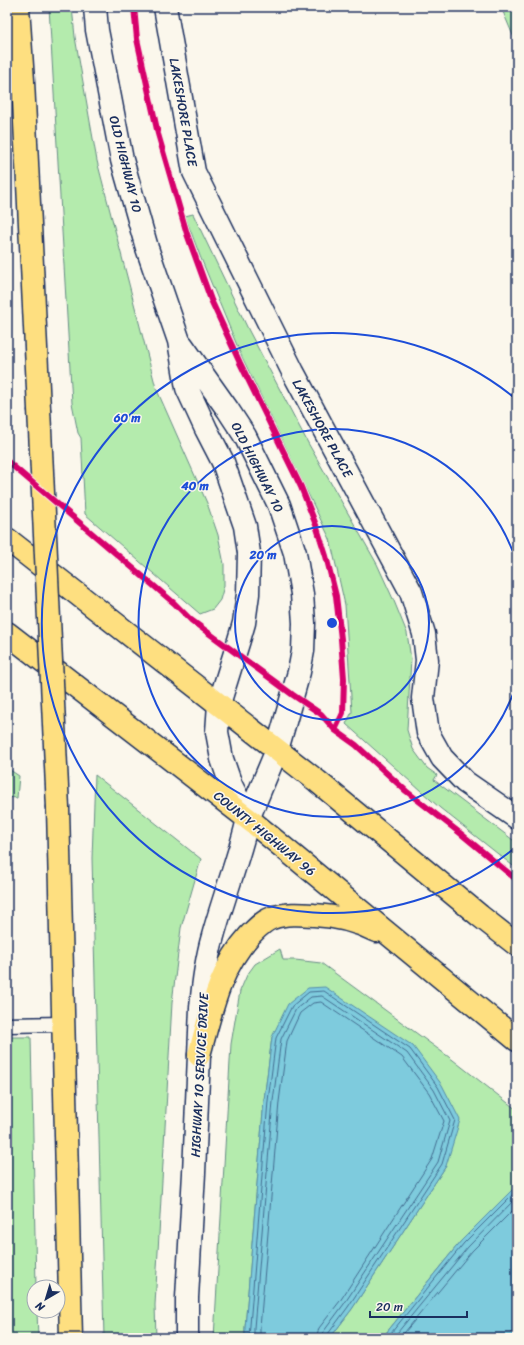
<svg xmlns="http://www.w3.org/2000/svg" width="524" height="1345" font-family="Sriracha,sans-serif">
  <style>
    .green { fill: #b4ebad; stroke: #688d86 }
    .water { fill: #7ecbdd; stroke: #568daa }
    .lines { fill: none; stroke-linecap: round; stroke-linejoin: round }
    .shore { stroke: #436d91; stroke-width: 1 }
    .service-casing { stroke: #1b2f5e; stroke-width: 17 }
    .minor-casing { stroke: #1b2f5e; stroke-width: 25 }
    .tertiary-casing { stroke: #1b2f5e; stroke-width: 25 }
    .primary-casing { stroke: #1b2f5e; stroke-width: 25 }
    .motorway-casing { stroke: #1b2f5e; stroke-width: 25 }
    .service { stroke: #fbf7ec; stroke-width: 14 }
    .minor { stroke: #fbf7ec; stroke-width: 22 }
    .tertiary { stroke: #fbf7ec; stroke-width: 22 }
    .primary { stroke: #fedf80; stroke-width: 22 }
    .motorway { stroke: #fedf80; stroke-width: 22 }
    .motorway-bridge-casing { stroke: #1b2f5e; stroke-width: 25; stroke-linecap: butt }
    .motorway-bridge { stroke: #fedf80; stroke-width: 22 }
    .cycleway-casing { stroke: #fbf7ec; stroke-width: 8 }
    .cycleway { stroke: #d6006c; stroke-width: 6 }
    .ring { fill: none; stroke: #1d4ed8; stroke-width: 2 }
    .labels { text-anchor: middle; stroke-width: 3; stroke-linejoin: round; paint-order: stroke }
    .street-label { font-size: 13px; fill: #1b2f5e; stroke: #fbf7ec }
    .centre { fill: #1d4ed8; stroke: #fbf7ec; stroke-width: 2 }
    .ring-label { font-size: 12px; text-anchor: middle; font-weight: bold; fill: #1d4ed8; stroke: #fbf7ec; stroke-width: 3; stroke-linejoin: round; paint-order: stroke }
  </style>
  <rect width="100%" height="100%" fill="#fbf7ec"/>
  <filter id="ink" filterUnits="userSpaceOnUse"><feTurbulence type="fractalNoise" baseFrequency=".025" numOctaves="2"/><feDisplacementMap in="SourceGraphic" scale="8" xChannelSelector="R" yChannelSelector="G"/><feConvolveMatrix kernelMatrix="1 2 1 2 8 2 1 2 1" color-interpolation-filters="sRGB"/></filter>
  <g filter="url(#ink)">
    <path class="green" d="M 49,7 L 72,7 L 75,37 L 97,161 L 156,388 L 207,503 L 218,535 L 224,564 L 224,586 L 220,600 L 213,609 L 200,614 L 85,514 L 81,438 L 78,433 L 72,403 Z
      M 501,7 L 517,7 L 517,45 Z
      M 193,214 L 249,331 L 308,443 L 377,564 L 394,601 L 407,633 L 411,659 L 407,730 L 413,749 L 427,768 L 437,775 L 434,780 L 517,843 L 517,869 L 440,808 L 346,724 L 352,712 L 345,605 L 330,539 L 241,355 L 200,256 L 185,216 Z
      M 7,768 L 19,776 L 17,798 L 7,797 Z
      M 95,775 L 201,859 L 181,928 L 172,1003 L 155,1305 L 156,1338 L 104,1338 L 92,858 Z
      M 280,949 L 283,960 L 295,960 L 321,963 L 453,1060 L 517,1110 L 517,1185 L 461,1241 L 382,1338 L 330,1338 L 352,1309 L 446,1166 L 272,1037 L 264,1100 L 245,1328 L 245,1338 L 214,1338 L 231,1044 L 240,991 L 247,975 L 255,964 Z
      M 7,1037 L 31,1037 L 36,1287 L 34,1287 L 34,1311 L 37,1311 L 38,1338 L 7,1338 Z"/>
    <path class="water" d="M 325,987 L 413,1046 L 442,1085 L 460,1120 L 446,1166 L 352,1309 L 330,1338 L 245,1338 L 245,1328 L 264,1100 L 272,1037 L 288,1004 L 308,988 Z
      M 517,1185 L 517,1338 L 382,1338 L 461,1241 Z"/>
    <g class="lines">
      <path class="shore" d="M 249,1338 L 268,1101 L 276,1038 L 292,1006 L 309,992 L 324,991 L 410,1049 L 438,1087 L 455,1120 L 442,1164 L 348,1307 L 328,1334 L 327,1338
        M 254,1338 L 254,1328 L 273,1101 L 281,1039 L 296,1009 L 311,997 L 322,996 L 407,1053 L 434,1090 L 450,1121 L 438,1162 L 344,1304 L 324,1331 L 322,1338
        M 260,1338 L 260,1328 L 279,1102 L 287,1041 L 300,1013 L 313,1003 L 321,1002 L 402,1057 L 429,1093 L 444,1121 L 432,1159 L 340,1301 L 319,1328 L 316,1338
        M 387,1338 L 464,1243 L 517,1190
        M 393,1338 L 468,1247 L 517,1197
        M 400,1338 L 472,1251 L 517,1206"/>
      <defs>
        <path id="service" d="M 7,82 L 23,81
          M 7,1025 L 63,1024"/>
        <path id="minor" d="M 165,7 L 194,172 L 293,372 L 411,592 L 424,634 L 427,660 L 423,698 L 428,733 L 442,758 L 465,782 L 517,818
          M 187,1338 L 187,1298 L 194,1173 L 201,1008 C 203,984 206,960 213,936 C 224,896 239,858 248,819"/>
        <path id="tertiary" d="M 95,7 L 97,30 L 122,160 L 147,248 L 179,341 L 187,388 L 206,429 L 223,462 L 245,526 L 249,553 L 248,594 L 244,623 L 239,640 L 219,704 L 217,732 L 222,759 L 231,785 L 248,819
          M 182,345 L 228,410 L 245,436 L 279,505 L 295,553 L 302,594 L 304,623 L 303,651 L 299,672 L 277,750 L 248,819"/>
        <path id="primary" d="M 7,539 L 317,781 L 480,916 L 517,945
          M 7,633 L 256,825 L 517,1040
          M 199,1055 C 211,1012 219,969 250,935 C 256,929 263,921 272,918 C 285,913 300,914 314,915 C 335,916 357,921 376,931"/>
        <path id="motorway" d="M 18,7 L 23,81 L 39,409
          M 58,808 L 71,1338"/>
      </defs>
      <use href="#service" class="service-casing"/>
      <use href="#minor" class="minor-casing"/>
      <use href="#tertiary" class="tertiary-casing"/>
      <use href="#primary" class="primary-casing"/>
      <use href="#motorway" class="motorway-casing"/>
      <use href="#service" class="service"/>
      <use href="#minor" class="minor"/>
      <use href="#tertiary" class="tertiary"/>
      <use href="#primary" class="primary"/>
      <use href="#motorway" class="motorway"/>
      <defs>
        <path id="motorway-bridge" d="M 39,409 L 58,808"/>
      </defs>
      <use href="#motorway-bridge" class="motorway-bridge-casing"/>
      <use href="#motorway-bridge" class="motorway-bridge"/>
      <defs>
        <path id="cycleway" d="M 134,7 L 137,39 L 158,134 L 187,234 L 211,300 L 240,363 L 301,487 L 316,525 L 326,556 L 336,596 L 341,639 L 344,679 L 343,713 L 335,730
          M 7,461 L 174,603 L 191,620 L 293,695 L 321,714 L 335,730 L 356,745 L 406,791 L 460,833 L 517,880"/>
      </defs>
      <use href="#cycleway" class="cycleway-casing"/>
      <use href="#cycleway" class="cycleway"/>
    </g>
  </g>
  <g class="ring">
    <circle cx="332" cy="623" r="97"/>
    <path d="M517 683A194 194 0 1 1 517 563"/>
    <path d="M516 847A290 290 0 1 1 516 399"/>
  </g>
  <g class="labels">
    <g class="street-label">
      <text transform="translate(184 112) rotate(80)" y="5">LAKESHORE PLACE</text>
      <text transform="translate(126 164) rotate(76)" y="5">OLD HIGHWAY 10</text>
      <text transform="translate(323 428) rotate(61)" y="5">LAKESHORE PLACE</text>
      <text transform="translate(258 467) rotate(63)" y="5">OLD HIGHWAY 10</text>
      <text transform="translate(265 833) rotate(39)" y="5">COUNTY HIGHWAY 96</text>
      <text transform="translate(199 1075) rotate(-87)" y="5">HIGHWAY 10 SERVICE DRIVE</text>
    </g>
  </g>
  <circle cx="332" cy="623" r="6" class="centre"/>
  <g class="ring-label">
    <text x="127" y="422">60 m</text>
    <text x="195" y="490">40 m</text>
    <text x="263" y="559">20 m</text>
  </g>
  <rect width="524" height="1345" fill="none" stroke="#fbf7ec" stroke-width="24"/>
  <rect x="12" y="12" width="500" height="1321" fill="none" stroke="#1b2f5e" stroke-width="1.5" filter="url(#ink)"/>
  <g transform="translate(46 1299) rotate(218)"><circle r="19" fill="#fbf7ec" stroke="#a1a7b3"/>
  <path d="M0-3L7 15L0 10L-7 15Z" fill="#1b2f5e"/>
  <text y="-6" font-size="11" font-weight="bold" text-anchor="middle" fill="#1b2f5e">N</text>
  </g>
  <path d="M370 1311v6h97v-6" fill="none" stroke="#1b2f5e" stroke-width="2"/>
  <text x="376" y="1311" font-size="12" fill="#1b2f5e" stroke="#fbf7ec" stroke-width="3" paint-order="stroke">20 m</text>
</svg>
